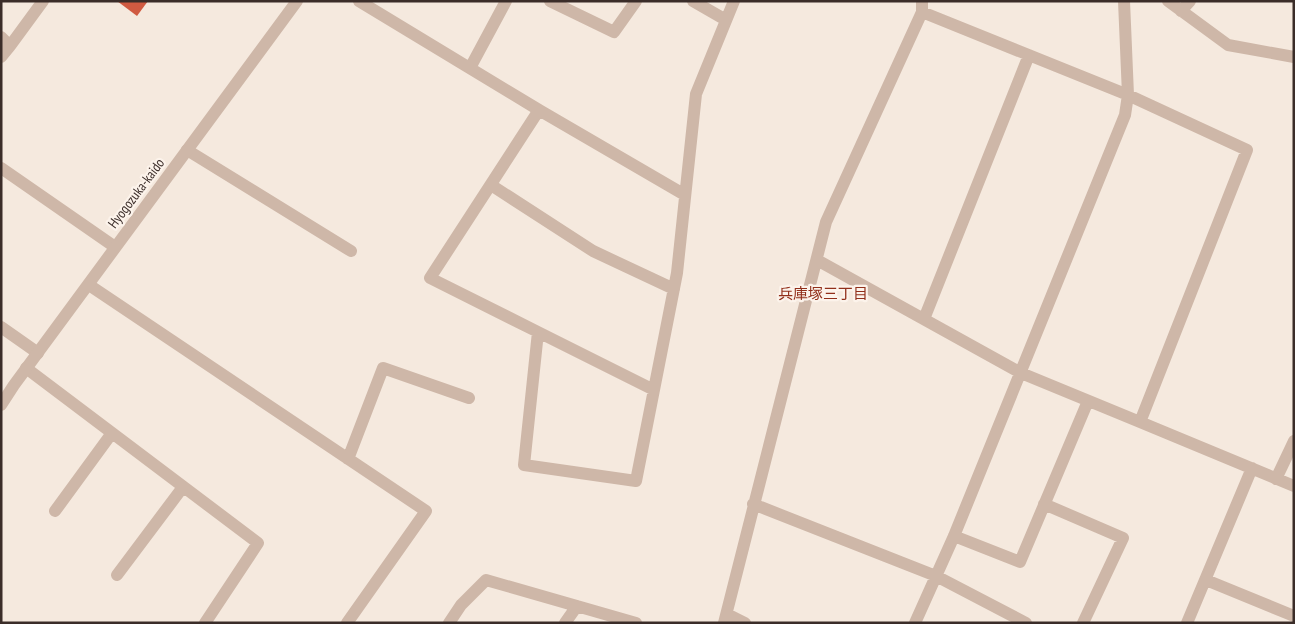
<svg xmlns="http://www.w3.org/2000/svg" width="1295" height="624" font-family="'PT Sans Narrow','Noto Sans JP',sans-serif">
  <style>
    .building { fill: #d05a41 }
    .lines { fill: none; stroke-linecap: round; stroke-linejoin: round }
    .minor { stroke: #ceb7a8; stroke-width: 12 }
    .tertiary { stroke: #ceb7a8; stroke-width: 12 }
    .labels { text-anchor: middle; stroke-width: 4.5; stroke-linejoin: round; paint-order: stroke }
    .street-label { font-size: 14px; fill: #3b2d29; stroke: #fcf3eb }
    .neighbourhood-label { font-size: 15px; fill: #912f1a; stroke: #fcf3eb }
  </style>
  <rect width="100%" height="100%" fill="#f5e9de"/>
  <path class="building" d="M 117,1 L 148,1 L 137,16 Z"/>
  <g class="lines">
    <path class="minor" d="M 359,1 L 539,110 L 430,278 L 538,332 L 524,465 L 636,481 L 677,273 L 696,94 L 734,1
      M 550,1 L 614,32 L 636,1
      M 693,1 L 726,20
      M 1168,1 L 1228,45 L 1294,57
      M 1181,11 L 1190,1
      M 922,12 L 1128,95 L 1247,150 L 1140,422 L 1294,486
      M 1,37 L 10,46 L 1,57
      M 10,46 L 43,1
      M 470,68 L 506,1
      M 539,110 L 685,195
      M 187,150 L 351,251
      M 1,168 L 115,247
      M 491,185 L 593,251 L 674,289
      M 817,260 L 1021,373 L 1140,422
      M 89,285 L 426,511 L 347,623
      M 924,319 L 1029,55
      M 1,327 L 38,353
      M 538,332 L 654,390
      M 26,368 L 258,543 L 205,623
      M 348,459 L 383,368 L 469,398
      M 1276,479 L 1294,441
      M 753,504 L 936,576 L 1026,623
      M 1044,504 L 1123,538 L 1083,623
      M 55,511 L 112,433
      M 954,536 L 1020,562 L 1088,401
      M 117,575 L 183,487
      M 1206,580 L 1294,616
      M 727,614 L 745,623
      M 449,623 L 461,605 L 486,580 L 636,623
      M 565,623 L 577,606
      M 724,623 L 826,222 L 922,12 L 922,1
      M 915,623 L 954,536 L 1125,115 L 1128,95 L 1124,1
      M 1187,623 L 1252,468"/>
    <path class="tertiary" d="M 1,405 L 14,385 L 297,1"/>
  </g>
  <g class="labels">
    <g class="street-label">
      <text transform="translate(136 193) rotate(-53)" y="5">Hyogozuka-kaido</text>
    </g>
    <g class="neighbourhood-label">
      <text x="823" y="299">兵庫塚三丁目</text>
    </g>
  </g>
  <rect width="1295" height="624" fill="none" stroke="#3b2d29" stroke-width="5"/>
</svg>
